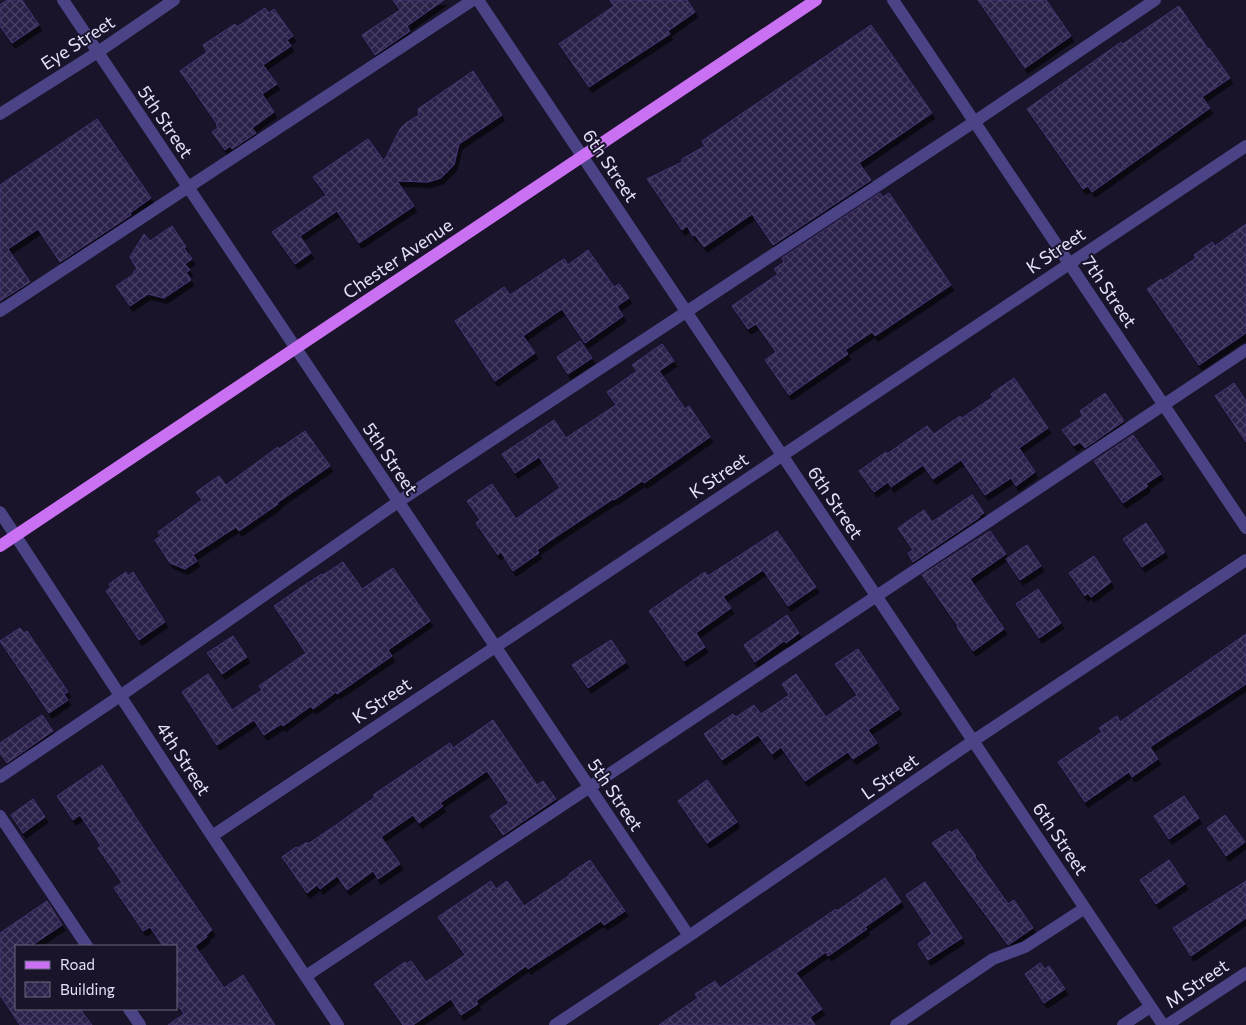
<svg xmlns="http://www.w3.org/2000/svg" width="1246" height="1025" font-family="Commissioner,sans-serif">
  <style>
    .building { fill: url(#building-cross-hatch); stroke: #463574; filter: url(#shadow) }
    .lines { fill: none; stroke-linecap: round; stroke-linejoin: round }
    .minor { stroke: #4a4385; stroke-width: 12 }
    .major { stroke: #ca70f3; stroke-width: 12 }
    .labels { text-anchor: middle; stroke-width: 4; stroke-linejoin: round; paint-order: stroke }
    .street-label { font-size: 18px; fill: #e5e0fc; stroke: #19142a }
  </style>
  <defs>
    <pattern id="building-cross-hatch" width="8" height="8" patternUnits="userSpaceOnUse" patternTransform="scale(1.25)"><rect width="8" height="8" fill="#2c214a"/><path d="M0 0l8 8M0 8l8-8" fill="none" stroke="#4a4165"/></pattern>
    <filter id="shadow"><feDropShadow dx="3" dy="5.5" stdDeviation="0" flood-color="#0009"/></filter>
  </defs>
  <rect width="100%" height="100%" fill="#19142a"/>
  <path class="building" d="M 7,0 L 22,0 L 39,25 L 12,43 L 0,26 L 0,5 Z
    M 393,0 L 444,0 L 407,26 L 410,31 L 375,55 L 362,35 L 400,10 Z
    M 610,0 L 687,0 L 695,12 L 668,31 L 670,34 L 589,87 L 559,44 L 614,6 Z
    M 978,0 L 1046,0 L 1071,36 L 1025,68 Z
    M 1179,6 L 1208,49 L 1209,48 L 1230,78 L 1202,97 L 1210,108 L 1092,192 L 1088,186 L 1083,189 L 1027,109 L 1121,42 L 1123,44 Z
    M 265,8 L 269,13 L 274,9 L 293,36 L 287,40 L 291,46 L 263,65 L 277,84 L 262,94 L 274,112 L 252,128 L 256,133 L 232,149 L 230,146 L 225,150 L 212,132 L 218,128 L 216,125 L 217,124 L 180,71 L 207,52 L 203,45 L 235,24 L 237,27 Z
    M 871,25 L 932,113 L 859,163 L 871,180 L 773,245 L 752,214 L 704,247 L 695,235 L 693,236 L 687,226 L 682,230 L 647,179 L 682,162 L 682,159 L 705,146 L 702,141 Z
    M 473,71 L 502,115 L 459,144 L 454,165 L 441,178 L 428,182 L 397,181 L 414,206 L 359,243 L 337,211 L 300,236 L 311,253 L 295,264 L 272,232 L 326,195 L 313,177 L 368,139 L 384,161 L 400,129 L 406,123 L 419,115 L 418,109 Z
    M 97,119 L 151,198 L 130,213 L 131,215 L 60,262 L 38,229 L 8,249 L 30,282 L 0,301 L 0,185 Z
    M 880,193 L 883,197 L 889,193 L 951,285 L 875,336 L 872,332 L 845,350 L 848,354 L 789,395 L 765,360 L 776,352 L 756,324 L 748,329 L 732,306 L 778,274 L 774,269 L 784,262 L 782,258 Z
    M 1246,224 L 1246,333 L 1199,365 L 1147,289 L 1161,279 L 1162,281 L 1196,258 L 1194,255 L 1212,242 L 1215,246 Z
    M 172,226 L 186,247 L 184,248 L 192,259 L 185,264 L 190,270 L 186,272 L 191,280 L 164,298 L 148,294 L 130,306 L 116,286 L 134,274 L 133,272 L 137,269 L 130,257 L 144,234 L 150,241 Z
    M 588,250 L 614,287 L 619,284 L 629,298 L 617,306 L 623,316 L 585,343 L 562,309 L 523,336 L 535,353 L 495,381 L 455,321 L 504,287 L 510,295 L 564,259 L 568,265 Z
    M 580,341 L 592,358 L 568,374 L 557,357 Z
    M 662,344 L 674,361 L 659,371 L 685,409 L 689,406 L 710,437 L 644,483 L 642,481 L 614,500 L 613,499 L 554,538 L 537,550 L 539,553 L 513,571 L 501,552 L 498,555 L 476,523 L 480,520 L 467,501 L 492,484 L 516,519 L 560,488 L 539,457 L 515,473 L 502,454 L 554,420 L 566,438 L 616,405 L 607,392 L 637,371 L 632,365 Z
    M 1014,378 L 1048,428 L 1019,448 L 1035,472 L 1016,486 L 1011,478 L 985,495 L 961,460 L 933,479 L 923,465 L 891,487 L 888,482 L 874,492 L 859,471 L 886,452 L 887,454 L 927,426 L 934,434 L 960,416 L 962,418 L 993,397 L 991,394 Z
    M 1234,383 L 1246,401 L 1246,442 L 1215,396 Z
    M 1105,393 L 1124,421 L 1085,448 L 1080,442 L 1074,446 L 1062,430 L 1083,416 L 1080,411 Z
    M 305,431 L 330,466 L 277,503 L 278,504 L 239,531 L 236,527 L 193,555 L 197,561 L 185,569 L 170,563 L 155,540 L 161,536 L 158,532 L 202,500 L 196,492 L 219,476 L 226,485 L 278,447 L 279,449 Z
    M 1133,435 L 1161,474 L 1146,484 L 1148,486 L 1123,503 L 1094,461 Z
    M 972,495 L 984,513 L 979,516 L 980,517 L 913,562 L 908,553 L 913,550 L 898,528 L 924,510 L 932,522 Z
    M 1146,523 L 1165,552 L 1142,567 L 1123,539 Z
    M 777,531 L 816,587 L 788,606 L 763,570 L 723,597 L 731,608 L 696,633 L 705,647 L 684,661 L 649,611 L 705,572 L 708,576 Z
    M 990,531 L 1006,554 L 970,579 L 1004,629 L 973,651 L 957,627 L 958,626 L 922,575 Z
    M 1027,545 L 1041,566 L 1020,580 L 1006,559 Z
    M 1094,556 L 1111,582 L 1091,597 L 1088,593 L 1085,596 L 1069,573 Z
    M 343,562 L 362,589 L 393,568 L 430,621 L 388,650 L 392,656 L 337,694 L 336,692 L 313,709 L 311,706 L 283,726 L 281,724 L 264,735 L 254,720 L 217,745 L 182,692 L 208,674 L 232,710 L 262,690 L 259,686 L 306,653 L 274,606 L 306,584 L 322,574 L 323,575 Z
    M 126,572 L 128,576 L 133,572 L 165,622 L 139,640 L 106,591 L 111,587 L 109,584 Z
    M 1038,589 L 1061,623 L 1039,638 L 1016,604 Z
    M 787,615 L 799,633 L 786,643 L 784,641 L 755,662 L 744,645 Z
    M 20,628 L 24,633 L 27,631 L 68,692 L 64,694 L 68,700 L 49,713 L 0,641 Z
    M 1246,634 L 1246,684 L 1150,747 L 1158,759 L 1132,777 L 1129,772 L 1085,802 L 1058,762 L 1102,732 L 1099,728 L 1117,716 L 1120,722 Z
    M 233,636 L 247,657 L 222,674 L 207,653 Z
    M 611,640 L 626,662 L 588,688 L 572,665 Z
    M 858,649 L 899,709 L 868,730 L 877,743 L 853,759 L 848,752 L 805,781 L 781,747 L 772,754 L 758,735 L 722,760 L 704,734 L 733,714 L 736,717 L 754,705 L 761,714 L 789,695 L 782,684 L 796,674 L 826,717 L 857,695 L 835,664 Z
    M 42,715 L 53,731 L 7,763 L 0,753 L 0,743 Z
    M 493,720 L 537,785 L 543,781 L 556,799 L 503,835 L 490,816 L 509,803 L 487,771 L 440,803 L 443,806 L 419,823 L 413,815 L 381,837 L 400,864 L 378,879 L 373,871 L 347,890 L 337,876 L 320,889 L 317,885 L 307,893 L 282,857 L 296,847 L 298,848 L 307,842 L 308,844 L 339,823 L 375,797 L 373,795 L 450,743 L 453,748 Z
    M 102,765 L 153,844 L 212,930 L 206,935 L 207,937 L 195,946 L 224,988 L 243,975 L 275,1025 L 168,1025 L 184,1014 L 176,1003 L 176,946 L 163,946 L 150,927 L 143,931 L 114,888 L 122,883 L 98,848 L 101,846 L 80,815 L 73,820 L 57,796 Z
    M 707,780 L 737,822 L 707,843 L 678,801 Z
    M 1184,796 L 1199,818 L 1169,839 L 1154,816 Z
    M 33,799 L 45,817 L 23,833 L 11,815 Z
    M 1225,815 L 1245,842 L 1226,856 L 1207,828 Z
    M 957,829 L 976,856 L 975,857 L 1008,904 L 1014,900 L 1033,928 L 1008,945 L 932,843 L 950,831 L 951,833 Z
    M 590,860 L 625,911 L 604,925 L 601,921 L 528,969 L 526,966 L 476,1001 L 478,1004 L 461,1015 L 451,999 L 413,1025 L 403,1025 L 374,984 L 405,962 L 406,964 L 411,961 L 426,982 L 465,955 L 438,917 L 491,881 L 496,889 L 507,881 L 524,906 L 570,875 L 569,874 Z
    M 1169,860 L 1185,884 L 1156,904 L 1140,880 Z
    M 885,878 L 901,902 L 865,927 L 867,929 L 828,956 L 826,952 L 796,973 L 822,1009 L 810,1017 L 815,1025 L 659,1025 L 698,998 L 695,994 L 715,981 L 720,988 L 836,909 L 837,911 Z
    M 1246,881 L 1246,918 L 1191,956 L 1173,928 Z
    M 925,882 L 962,938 L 928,960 L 918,944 L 932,934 L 906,895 Z
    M 47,901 L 62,925 L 31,946 L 16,946 L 16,1009 L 80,1009 L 92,1025 L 20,1025 L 0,995 L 0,933 Z
    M 1040,963 L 1045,969 L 1049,966 L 1065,989 L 1044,1003 L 1025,974 Z"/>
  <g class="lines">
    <path class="minor" d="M 63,0 L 689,936
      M 478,0 L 1163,1025
      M 893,0 L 1246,528
      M 0,114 L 98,52 L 174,0
      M 0,311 L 473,0
      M 0,512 L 212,836 L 338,1025
      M 0,777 L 120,696 L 398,502 L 974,122 L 1155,0
      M 0,816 L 87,946
      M 212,836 L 1246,146
      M 306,976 L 1246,350
      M 129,1009 L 140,1025
      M 555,1025 L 689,936 L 973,741 L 1246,560
      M 896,1025 L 993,959 L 1025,947 L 1085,908
      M 1123,1025 L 1150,1007
      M 1167,1025 L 1246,973"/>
    <path class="major" d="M 0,546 L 816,0"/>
  </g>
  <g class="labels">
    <g class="street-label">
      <text transform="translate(78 43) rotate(-33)" y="6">Eye Street</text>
      <text transform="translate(165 122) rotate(56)" y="6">5th Street</text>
      <text transform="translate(610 166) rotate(56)" y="6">6th Street</text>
      <text transform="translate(1056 251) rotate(-34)" y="6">K Street</text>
      <text transform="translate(398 259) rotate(-34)" y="6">Chester Avenue</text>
      <text transform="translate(1109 292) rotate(56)" y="6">7th Street</text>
      <text transform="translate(390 459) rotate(56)" y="6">5th Street</text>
      <text transform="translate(719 476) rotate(-34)" y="6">K Street</text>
      <text transform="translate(835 503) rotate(56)" y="6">6th Street</text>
      <text transform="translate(382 701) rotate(-34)" y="6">K Street</text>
      <text transform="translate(183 759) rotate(57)" y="6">4th Street</text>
      <text transform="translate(890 777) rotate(-35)" y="6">L Street</text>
      <text transform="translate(615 795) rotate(56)" y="6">5th Street</text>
      <text transform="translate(1060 839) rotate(56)" y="6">6th Street</text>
      <text transform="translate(1197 984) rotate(-34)" y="6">M Street</text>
    </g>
  </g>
  <rect x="15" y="945" width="162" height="65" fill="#19142a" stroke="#6b667e"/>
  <rect x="25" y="961" width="25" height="8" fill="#ca70f3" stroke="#6b667e"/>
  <text x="60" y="970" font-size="15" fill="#e5e0fc">Road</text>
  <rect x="25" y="982" width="25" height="15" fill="url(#building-cross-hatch)" stroke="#6b667e"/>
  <text x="60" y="995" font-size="15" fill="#e5e0fc">Building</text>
</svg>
